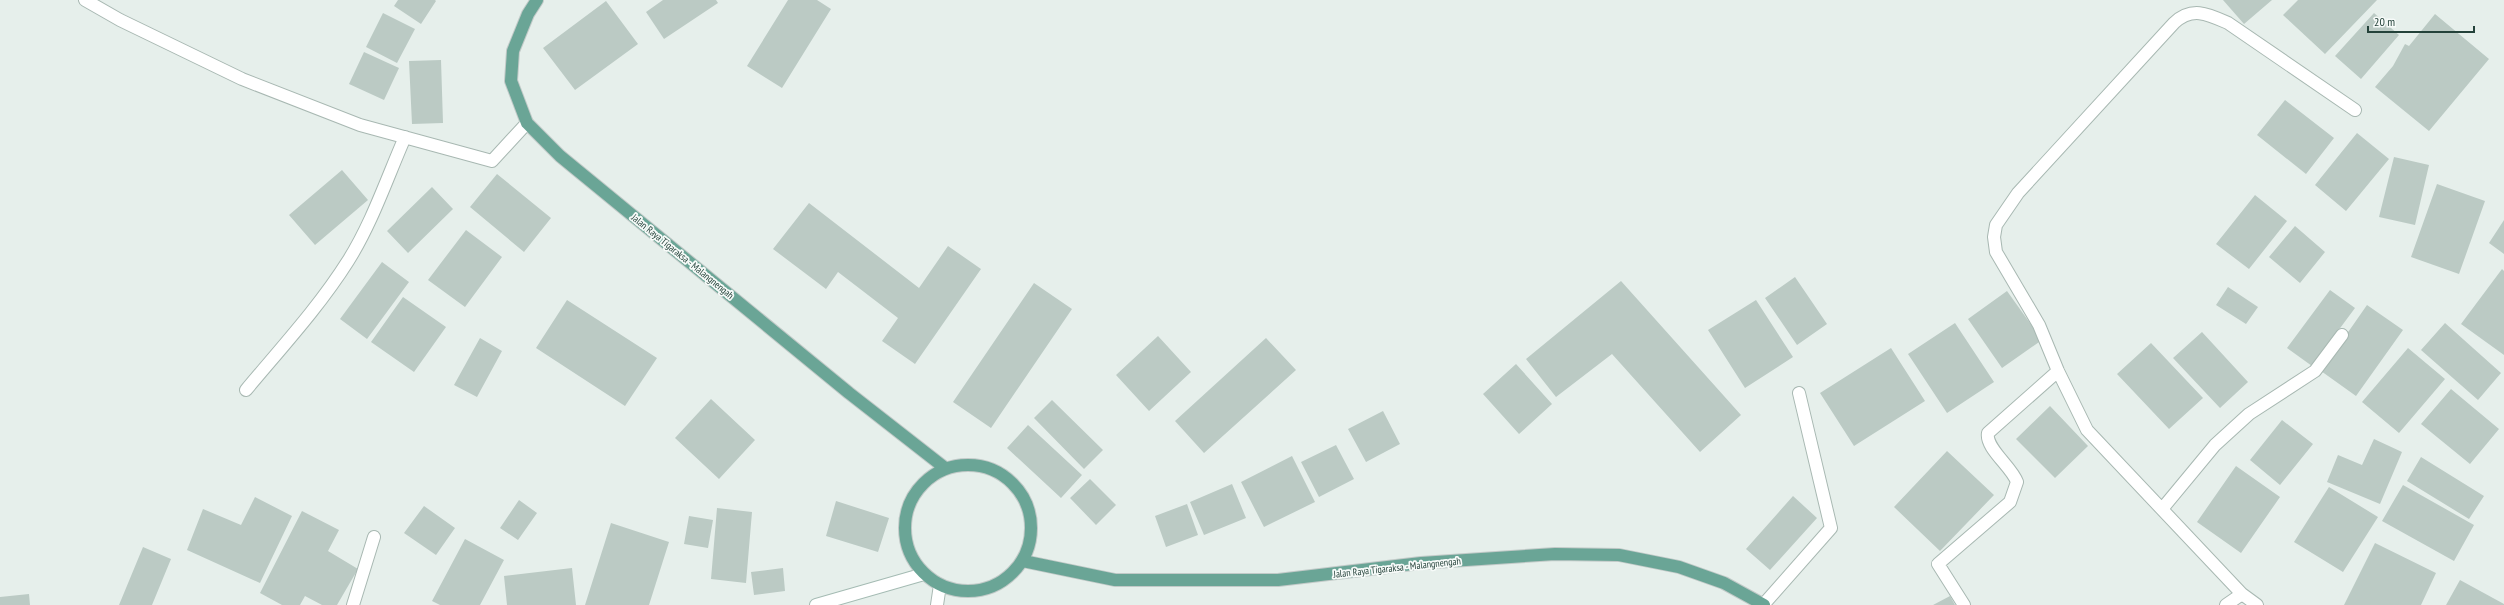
<svg xmlns="http://www.w3.org/2000/svg" width="2504" height="605" font-family="'PT Sans Narrow',sans-serif">
  <style>
    .building { fill: #bbcac4 }
    .lines { fill: none; stroke-linecap: round; stroke-linejoin: round }
    .lane-casing { stroke: #a8b8b2; stroke-width: 14 }
    .street-casing { stroke: #a8b8b2; stroke-width: 14 }
    .secondary-casing { stroke: #a4bbb3; stroke-width: 14 }
    .primary-casing { stroke: #c2cac8; stroke-width: 14 }
    .lane { stroke: #fff; stroke-width: 12 }
    .street { stroke: #fff; stroke-width: 12 }
    .secondary { stroke: #fff; stroke-width: 12 }
    .primary { stroke: #6aa596; stroke-width: 12 }
    .labels { text-anchor: middle; stroke-width: 3.5; stroke-linejoin: round; paint-order: stroke }
    .street-label { font-size: 10px; fill: #24423a; stroke: #f7fbf9 }
  </style>
  <rect width="100%" height="100%" fill="#e6efeb"/>
  <path class="building" d="M 398,0 L 435,0 L 436,1 L 421,24 L 394,6 Z
    M 663,0 L 716,0 L 718,3 L 664,39 L 646,12 Z
    M 788,0 L 817,0 L 831,9 L 782,88 L 747,66 Z
    M 2223,0 L 2272,0 L 2244,24 Z
    M 2298,0 L 2377,0 L 2325,54 L 2283,15 Z
    M 606,1 L 638,44 L 575,90 L 543,48 Z
    M 383,13 L 415,29 L 397,63 L 366,47 Z
    M 2374,13 L 2399,35 L 2361,79 L 2335,56 Z
    M 2435,14 L 2489,59 L 2429,131 L 2375,87 L 2393,66 L 2405,44 L 2409,46 Z
    M 364,52 L 399,68 L 384,100 L 349,84 Z
    M 441,60 L 443,123 L 412,124 L 409,61 Z
    M 2285,100 L 2334,138 L 2306,174 L 2257,135 Z
    M 2357,133 L 2389,159 L 2346,211 L 2315,185 Z
    M 2394,157 L 2429,165 L 2415,225 L 2379,217 Z
    M 342,170 L 368,200 L 315,245 L 289,215 Z
    M 497,174 L 551,218 L 524,252 L 470,207 Z
    M 2437,184 L 2485,201 L 2459,274 L 2411,257 Z
    M 432,187 L 453,209 L 408,253 L 387,231 Z
    M 2255,195 L 2287,221 L 2249,269 L 2216,244 Z
    M 809,203 L 919,288 L 948,246 L 981,269 L 915,364 L 882,341 L 898,318 L 838,272 L 826,289 L 773,249 Z
    M 2504,220 L 2504,254 L 2489,243 Z
    M 2295,226 L 2325,252 L 2300,283 L 2269,257 Z
    M 466,230 L 502,257 L 465,307 L 428,280 Z
    M 382,262 L 409,282 L 367,339 L 340,319 Z
    M 2502,269 L 2504,271 L 2504,355 L 2461,324 Z
    M 1795,277 L 1827,324 L 1797,345 L 1765,298 Z
    M 1621,281 L 1741,415 L 1700,452 L 1612,354 L 1556,397 L 1526,359 Z
    M 1034,283 L 1072,309 L 991,428 L 953,402 Z
    M 2228,287 L 2258,307 L 2246,324 L 2216,305 Z
    M 2330,290 L 2355,308 L 2312,366 L 2287,348 Z
    M 2007,291 L 2042,340 L 2002,368 L 1968,319 Z
    M 403,297 L 446,327 L 414,372 L 371,342 Z
    M 567,300 L 657,358 L 625,406 L 536,348 Z
    M 1756,300 L 1793,357 L 1745,388 L 1708,330 Z
    M 2367,305 L 2403,330 L 2356,396 L 2321,371 Z
    M 1955,323 L 1994,382 L 1947,413 L 1908,354 Z
    M 2445,323 L 2501,373 L 2478,400 L 2421,350 Z
    M 2202,332 L 2248,382 L 2220,408 L 2173,358 Z
    M 1158,336 L 1191,372 L 1149,411 L 1116,375 Z
    M 480,338 L 502,351 L 477,397 L 454,385 Z
    M 1266,338 L 1296,370 L 1204,453 L 1175,421 Z
    M 2151,343 L 2203,398 L 2169,429 L 2117,374 Z
    M 1891,348 L 1925,401 L 1854,446 L 1820,393 Z
    M 2408,348 L 2445,379 L 2399,433 L 2362,402 Z
    M 1516,364 L 1552,404 L 1519,434 L 1483,394 Z
    M 2451,389 L 2499,429 L 2470,464 L 2421,424 Z
    M 711,399 L 755,440 L 719,479 L 675,438 Z
    M 1052,400 L 1103,450 L 1084,469 L 1034,418 Z
    M 2050,406 L 2088,446 L 2055,478 L 2016,439 Z
    M 1383,411 L 1400,444 L 1366,462 L 1348,429 Z
    M 2282,420 L 2313,444 L 2280,485 L 2250,460 Z
    M 1028,425 L 1082,475 L 1061,498 L 1007,448 Z
    M 2374,439 L 2402,452 L 2380,504 L 2327,482 L 2338,455 L 2362,465 Z
    M 1336,445 L 1354,479 L 1319,497 L 1301,462 Z
    M 1947,451 L 1994,495 L 1940,551 L 1894,507 Z
    M 1292,456 L 1315,502 L 1264,527 L 1241,482 Z
    M 2421,457 L 2484,496 L 2469,519 L 2407,481 Z
    M 2236,466 L 2280,497 L 2241,553 L 2197,522 Z
    M 1090,479 L 1116,505 L 1096,525 L 1070,498 Z
    M 1232,484 L 1246,518 L 1204,535 L 1190,502 Z
    M 2403,485 L 2474,525 L 2454,561 L 2382,521 Z
    M 2329,487 L 2378,517 L 2343,572 L 2294,542 Z
    M 1793,496 L 1817,518 L 1770,570 L 1746,549 Z
    M 255,497 L 292,516 L 260,583 L 187,550 L 203,509 L 241,525 Z
    M 519,500 L 537,513 L 518,540 L 500,528 Z
    M 836,501 L 889,518 L 878,552 L 826,536 Z
    M 1187,504 L 1198,535 L 1166,547 L 1155,516 Z
    M 424,506 L 455,528 L 436,555 L 404,533 Z
    M 717,508 L 752,512 L 746,583 L 711,579 Z
    M 302,511 L 339,530 L 328,551 L 358,569 L 337,605 L 322,605 L 305,596 L 300,605 L 282,605 L 260,593 Z
    M 689,516 L 713,520 L 708,548 L 684,544 Z
    M 611,523 L 669,542 L 649,605 L 585,605 Z
    M 465,539 L 504,560 L 480,605 L 440,605 L 432,601 Z
    M 2375,543 L 2436,573 L 2421,605 L 2344,605 Z
    M 143,547 L 171,559 L 152,605 L 119,605 Z
    M 572,568 L 576,605 L 507,605 L 504,576 Z
    M 783,568 L 785,591 L 754,595 L 751,572 Z
    M 2460,580 L 2504,604 L 2504,605 L 2446,605 Z
    M 29,594 L 30,605 L 0,605 L 0,597 Z
    M 1950,596 L 1955,605 L 1933,605 Z"/>
  <g class="lines">
    <defs>
      <path id="lane" d="M 353,605 L 374,537
        M 937,605 L 940,585"/>
      <path id="street" d="M 85,0 L 120,20 L 242,79 L 360,125 L 492,161 L 527,123
        M 246,390 C 281,348 319,307 348,261 C 372,223 387,178 405,137
        M 2162,509 L 2215,445 L 2249,414 L 2315,371 L 2342,335
        M 2242,594 L 2087,430 L 2058,371 L 2039,325 L 1996,252 L 1994,237 L 1996,225 L 2018,193 L 2174,23 C 2192,6 2208,14 2228,23 L 2355,110
        M 1764,604 L 1831,528 L 1799,393
        M 1964,605 L 1938,564 L 2010,502 L 2017,482 C 2012,467 1985,448 1988,433 L 2058,371
        M 2226,605 L 2242,594 L 2257,605"/>
      <path id="secondary" d="M 816,605 L 924,574"/>
      <path id="primary" d="M 537,0 L 528,14 L 513,51 L 511,81 L 527,123 L 560,156 L 849,393 L 945,468
        M905 528a63 63 0 1 1 126 0a63 63 0 1 1-126 0Z
        M 1023,561 L 1115,580 L 1278,580 L 1421,563 L 1555,554 L 1619,555 L 1679,567 L 1724,583 L 1764,605"/>
    </defs>
    <use href="#lane" class="lane-casing"/>
    <use href="#street" class="street-casing"/>
    <use href="#secondary" class="secondary-casing"/>
    <use href="#primary" class="primary-casing"/>
    <use href="#lane" class="lane"/>
    <use href="#street" class="street"/>
    <use href="#secondary" class="secondary"/>
    <use href="#primary" class="primary"/>
  </g>
  <g class="labels">
    <g class="street-label">
      <text transform="translate(683 256) rotate(39)" y="4">Jalan Raya Tigaraksa - Malangnengah</text>
      <text transform="translate(1397 567) rotate(-6)" y="4">Jalan Raya Tigaraksa - Malangnengah</text>
    </g>
  </g>
  <path d="M2368 26v6h106v-6" fill="none" stroke="#24423a" stroke-width="2"/>
  <text x="2374" y="26" font-size="12" fill="#24423a" stroke="#f7fbf9" stroke-width="3" paint-order="stroke">20 m</text>
</svg>
